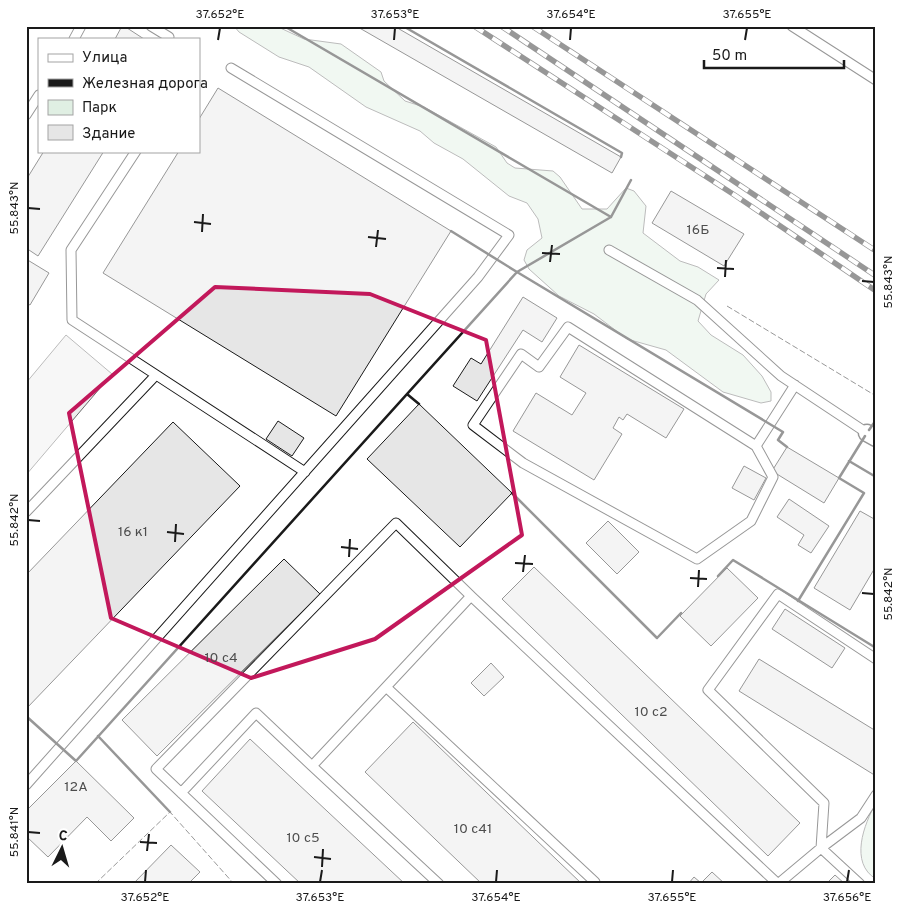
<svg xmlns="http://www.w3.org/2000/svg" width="902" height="910" font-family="Overpass,sans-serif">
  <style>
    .green { fill: #e0efe3; stroke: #6a6a6a }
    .parking { fill: #ededed; stroke: #6a6a6a }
    .building { fill: #e6e6e6; stroke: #1a1a1a }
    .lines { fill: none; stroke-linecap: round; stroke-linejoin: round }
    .lane-casing { stroke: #1a1a1a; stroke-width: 11 }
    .street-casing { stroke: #1a1a1a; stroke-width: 19 }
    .lane { stroke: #fff; stroke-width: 9 }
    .street { stroke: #fff; stroke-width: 16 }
    .rail-casing { stroke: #1a1a1a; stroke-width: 5.5 }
    .rail { stroke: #fff; stroke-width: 4; stroke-dasharray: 11; stroke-linecap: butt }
    .fence { stroke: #1a1a1a; stroke-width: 1; stroke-dasharray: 6 2.5; stroke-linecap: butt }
    .wall { stroke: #1a1a1a; stroke-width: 2.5 }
    .marked { fill: none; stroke: #c2185b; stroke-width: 4; stroke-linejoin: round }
    .ticks { fill: none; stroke: #1a1a1a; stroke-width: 2 }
    .labels { text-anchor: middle; stroke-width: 4; stroke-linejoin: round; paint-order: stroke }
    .number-label { font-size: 14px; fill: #4d4d4d }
    .neatline { fill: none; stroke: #1a1a1a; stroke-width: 2 }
    .ticks-label { font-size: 12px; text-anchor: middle; fill: #1a1a1a }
  </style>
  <rect width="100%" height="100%" fill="#fff"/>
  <path class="green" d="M 234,26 L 276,26 L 304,39 L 341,44 L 381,72 L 384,81 L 405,101 L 424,107 L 496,147 L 507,163 L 515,168 L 553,171 L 560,177 L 582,209 L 607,209 L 626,188 L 634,191 L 646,206 L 643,233 L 680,261 L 698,267 L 719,280 L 706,294 L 698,321 L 711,335 L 743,355 L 762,376 L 771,392 L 771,401 L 761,403 L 723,392 L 666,350 L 627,339 L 594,314 L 559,296 L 529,269 L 524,260 L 527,250 L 542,238 L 538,219 L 527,203 L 509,196 L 463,159 L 434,143 L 420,131 L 366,107 L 309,67 L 279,57 L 239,32 Z
    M 876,803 L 876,879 C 849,863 864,824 876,803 Z"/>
  <path class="parking" d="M 66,335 L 112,374 L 26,475 L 26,383 Z"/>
  <path class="building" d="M 122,26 L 124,26 L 144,39 L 115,39 Z
    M 356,26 L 394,26 L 621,157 L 612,173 Z
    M 218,88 L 451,231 L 336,416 L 103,273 L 179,151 L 199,151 L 199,119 Z
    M 44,151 L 104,151 L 38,256 L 26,248 L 26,180 Z
    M 671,191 L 744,234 L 724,266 L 652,223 Z
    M 26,259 L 49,273 L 30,305 L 26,303 Z
    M 523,297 L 557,318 L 542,342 L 523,330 L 477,401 L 453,386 L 471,358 L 481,364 Z
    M 579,345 L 684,409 L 666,438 L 627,414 L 623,420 L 619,417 L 613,428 L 622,434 L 594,480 L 513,431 L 536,393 L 572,415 L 586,393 L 560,377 Z
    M 419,404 L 512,493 L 460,547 L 367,459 Z
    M 278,421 L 304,438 L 292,456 L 266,439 Z
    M 173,422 L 240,486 L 26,709 L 26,575 Z
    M 787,447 L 839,478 L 824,503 L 772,471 Z
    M 744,466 L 766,478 L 754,500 L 732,488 Z
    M 789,499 L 829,526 L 811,553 L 798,545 L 804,535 L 777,517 Z
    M 860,511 L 876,520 L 876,566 L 850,610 L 814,588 Z
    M 608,521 L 639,552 L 617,574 L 586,543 Z
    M 284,559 L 320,594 L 157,756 L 122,720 Z
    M 534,567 L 800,823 L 768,856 L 502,599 Z
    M 727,568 L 758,598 L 711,646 L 680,616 Z
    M 785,609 L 845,648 L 832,668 L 772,629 Z
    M 759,659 L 876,731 L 876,776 L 739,691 Z
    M 491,663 L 504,677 L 484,696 L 471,683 Z
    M 413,722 L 582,884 L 482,884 L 365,772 Z
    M 250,739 L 405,884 L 301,884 L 202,791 Z
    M 76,761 L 134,818 L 111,841 L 87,817 L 48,857 L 26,836 L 26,811 Z
    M 171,845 L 200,872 L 188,884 L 133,884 Z
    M 712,872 L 725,884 L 688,884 L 694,877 L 701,883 Z
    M 835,875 L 845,884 L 826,884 Z"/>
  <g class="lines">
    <defs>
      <path id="lane" d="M 151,26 L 169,37
        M 792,26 L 876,80
        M 74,39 L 81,26
        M 26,115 L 39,95
        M 136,151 L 71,250 L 72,320 L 305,472
        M 609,250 L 697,300 L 781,376 L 867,433
        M 756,446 L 773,477 L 751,521 L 697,559 L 523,463 L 473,425 L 521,354 L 539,367 L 568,327 L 756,446 L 795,385
        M 26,512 L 156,375
        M 386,687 L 312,766 L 439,884
        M 26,785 L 478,277 L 509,235 L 231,68
        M 181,793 L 256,713 L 312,766
        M 821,848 L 824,803 L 708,690 L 778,594 L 876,659
        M 821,848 L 861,818 L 876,795
        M 595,882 L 386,687 L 471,596 L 778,884
        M 277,884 L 156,769 L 396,523 L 471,596
        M 778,884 L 821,848 L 860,884"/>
      <path id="street" d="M 867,433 L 876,438"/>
    </defs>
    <use href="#lane" class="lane-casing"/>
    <use href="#street" class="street-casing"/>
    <use href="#lane" class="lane"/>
    <use href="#street" class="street"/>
    <defs>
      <path id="rail" d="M 474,26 L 736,196 L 876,291
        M 501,26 L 876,276
        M 532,26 L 876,251"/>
    </defs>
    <use href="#rail" class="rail-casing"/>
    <use href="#rail" class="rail"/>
    <path class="fence" d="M 727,306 L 876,396
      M 95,884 L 170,812 L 234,884"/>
    <path class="wall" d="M 284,26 L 611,217
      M 403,26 L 622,153 L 621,157
      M 451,231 L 517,272 L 783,432 L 778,440 L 787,447
      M 407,394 L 419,404
      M 869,430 L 876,420
      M 849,461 L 876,477
      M 512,493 L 657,638 L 681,613
      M 718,576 L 733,560 L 876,648
      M 798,601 L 864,493 L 839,478 L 865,436
      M 26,716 L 76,761 L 517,272 L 611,217 L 631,180
      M 98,736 L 170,812"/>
  </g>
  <path d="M0 0H902V910H0ZM 215,287 L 370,294 L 486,340 L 522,535 L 375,639 L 251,678 L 111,618 L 69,413 Z" fill="#fff" fill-opacity=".55" fill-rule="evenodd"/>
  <path class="marked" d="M 215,287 L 370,294 L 486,340 L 522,535 L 375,639 L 251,678 L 111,618 L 69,413 Z"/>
  <path class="ticks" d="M 218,40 L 220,28M 394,40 L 395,28M 570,40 L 571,28M 745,40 L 747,28M 28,208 L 40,209M 194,222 L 211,224M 202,232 L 203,214M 368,237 L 386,239M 376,247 L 378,230M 542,253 L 560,254M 550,262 L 552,245M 717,268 L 734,269M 725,277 L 726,260M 862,281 L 874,282M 28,520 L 40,521M 167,532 L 184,534M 175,542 L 176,524M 341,547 L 358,549M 349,557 L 350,539M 515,563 L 533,564M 523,572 L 525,555M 690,578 L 707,579M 698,587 L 699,570M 862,593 L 874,594M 28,832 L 40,833M 140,842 L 157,843M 147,851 L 149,834M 314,857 L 331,859M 322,867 L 323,849M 145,882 L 146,870M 320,882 L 322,870M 496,882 L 497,870M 672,882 L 673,870M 847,882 L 849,870"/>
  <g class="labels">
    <g class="number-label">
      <text x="698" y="234">16Б</text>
      <text x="133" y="536">16 к1</text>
      <text x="221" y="662">10 с4</text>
      <text x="651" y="716">10 с2</text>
      <text x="76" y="791">12А</text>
      <text x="473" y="833">10 с41</text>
      <text x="303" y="842">10 с5</text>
    </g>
  </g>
  <rect width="902" height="910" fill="none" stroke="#ffffff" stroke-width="55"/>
  <rect x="38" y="38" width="162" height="115" fill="#ffffff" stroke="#a3a3a3"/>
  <rect x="48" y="54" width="25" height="8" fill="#ffffff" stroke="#a3a3a3"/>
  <text x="82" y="62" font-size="15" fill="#1a1a1a">Улица</text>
  <rect x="48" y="79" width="25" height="8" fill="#1a1a1a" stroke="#a3a3a3"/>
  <text x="82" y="88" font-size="15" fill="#1a1a1a">Железная дорога</text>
  <rect x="48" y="100" width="25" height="15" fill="#e0efe3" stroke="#a3a3a3"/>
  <text x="82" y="112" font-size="15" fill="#1a1a1a">Парк</text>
  <rect x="48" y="125" width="25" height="15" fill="#e6e6e6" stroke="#a3a3a3"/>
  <text x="82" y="138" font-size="15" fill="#1a1a1a">Здание</text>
  <g transform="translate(62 848) rotate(5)" stroke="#ffffff" stroke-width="4" paint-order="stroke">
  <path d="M0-4L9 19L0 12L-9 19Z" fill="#1a1a1a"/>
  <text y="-8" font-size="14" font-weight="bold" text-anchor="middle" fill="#1a1a1a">С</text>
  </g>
  <path d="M704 60v8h140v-8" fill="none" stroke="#1a1a1a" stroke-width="2.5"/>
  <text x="712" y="60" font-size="15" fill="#1a1a1a" stroke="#ffffff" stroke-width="4" paint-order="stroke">50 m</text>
  <rect x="28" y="28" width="846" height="854" class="neatline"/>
  <g class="ticks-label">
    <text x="220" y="18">37.652°E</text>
    <text x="395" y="18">37.653°E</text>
    <text x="571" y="18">37.654°E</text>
    <text x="747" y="18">37.655°E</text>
    <text transform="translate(14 208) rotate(-90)" y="4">55.843°N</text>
    <text transform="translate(888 282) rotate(-90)" y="4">55.843°N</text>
    <text transform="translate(14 520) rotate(-90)" y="4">55.842°N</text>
    <text transform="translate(888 594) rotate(-90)" y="4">55.842°N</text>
    <text transform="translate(14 832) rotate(-90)" y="4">55.841°N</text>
    <text x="145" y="901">37.652°E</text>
    <text x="320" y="901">37.653°E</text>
    <text x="496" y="901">37.654°E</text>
    <text x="672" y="901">37.655°E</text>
    <text x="847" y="901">37.656°E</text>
  </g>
</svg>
